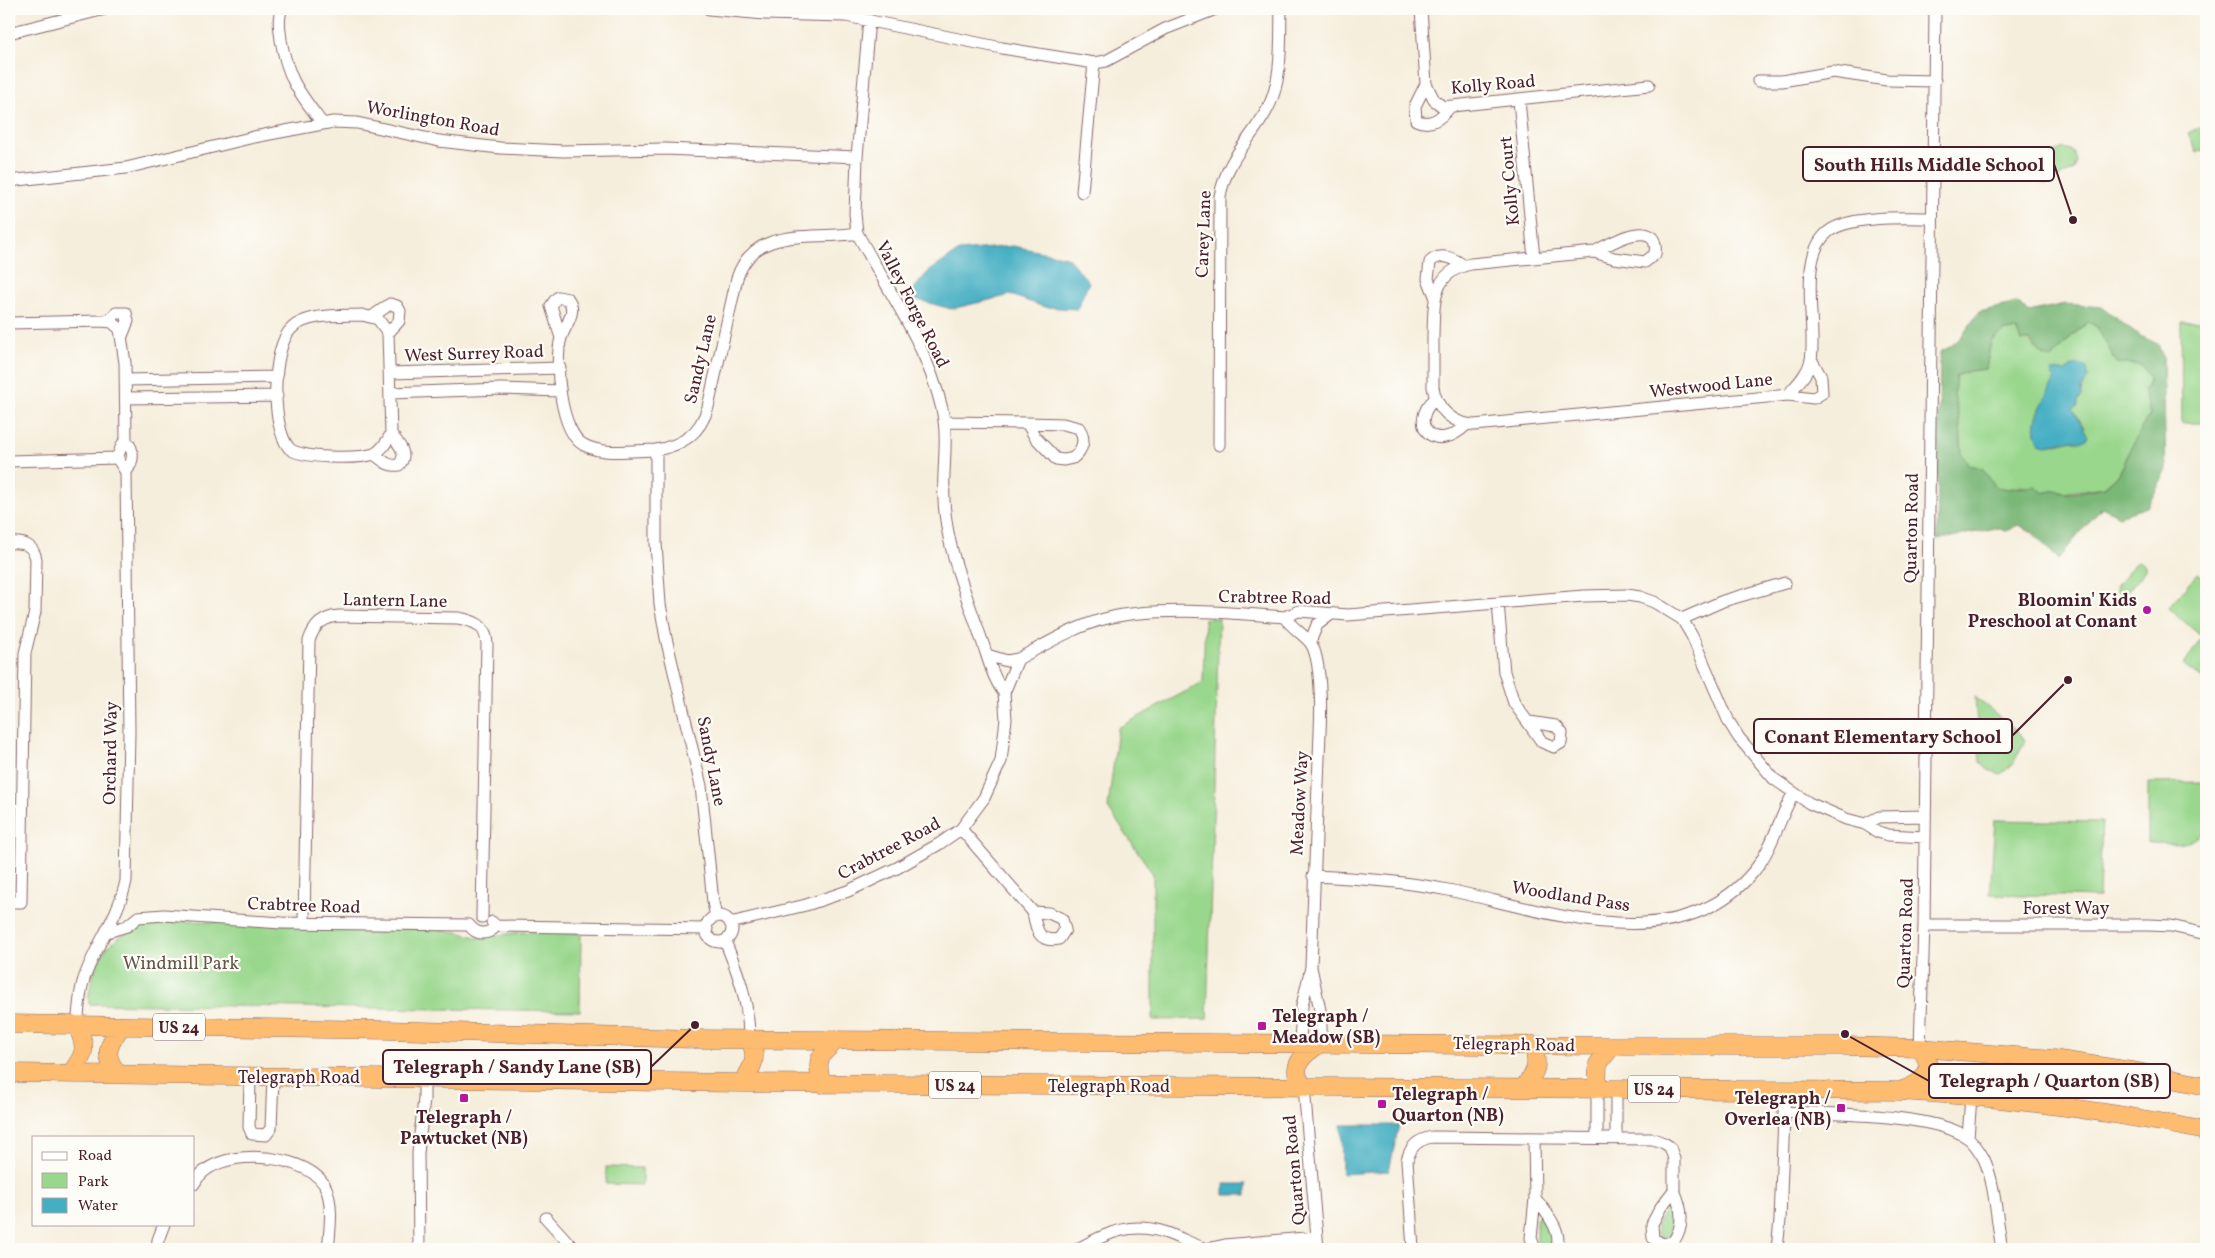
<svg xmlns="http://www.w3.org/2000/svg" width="2215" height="1258" font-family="Vollkorn,serif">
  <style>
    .green { fill: #99d78c; stroke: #727b5c; fill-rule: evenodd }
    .forest { fill: #7ab878; stroke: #626c52; fill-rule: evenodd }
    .water { fill: #44afc3; stroke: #476777 }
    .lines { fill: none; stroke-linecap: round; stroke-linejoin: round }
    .minor-casing { stroke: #866769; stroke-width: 13 }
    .highway-casing { stroke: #866769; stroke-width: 19 }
    .minor { stroke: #fff; stroke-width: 11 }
    .highway { stroke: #febc70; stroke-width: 18 }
    .poi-dot { fill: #b5179e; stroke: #fdfcf7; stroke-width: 2 }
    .labels { text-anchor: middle; stroke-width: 4.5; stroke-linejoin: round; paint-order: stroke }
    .shield { fill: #fdfcf7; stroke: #806168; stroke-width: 1 }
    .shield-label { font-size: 16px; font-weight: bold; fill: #4a1f2b }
    .street-label { font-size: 18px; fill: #4a1f2b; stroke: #fdfcf7 }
    .poi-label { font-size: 18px; font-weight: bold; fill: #4a1f2b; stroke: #fdfcf7; text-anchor: end }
    .park-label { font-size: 18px; fill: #625648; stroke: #fdfcf7 }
    .leader { fill: none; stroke: #4a1f2b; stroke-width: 2 }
    .callout-dot { fill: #4a1f2b; stroke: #fdfcf7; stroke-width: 2 }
    .callout { fill: #fdfcf7; stroke: #4a1f2b; stroke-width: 2 }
    .callout-label { font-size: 19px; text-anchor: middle; font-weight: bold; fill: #4a1f2b }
  </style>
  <rect width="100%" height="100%" fill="#fdfcf7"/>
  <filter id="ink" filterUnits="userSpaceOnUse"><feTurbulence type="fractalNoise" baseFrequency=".02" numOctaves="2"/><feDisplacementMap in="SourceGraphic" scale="10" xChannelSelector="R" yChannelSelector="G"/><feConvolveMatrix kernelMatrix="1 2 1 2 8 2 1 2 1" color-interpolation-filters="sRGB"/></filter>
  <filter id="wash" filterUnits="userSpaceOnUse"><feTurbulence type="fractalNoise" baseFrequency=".0096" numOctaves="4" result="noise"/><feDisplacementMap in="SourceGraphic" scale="20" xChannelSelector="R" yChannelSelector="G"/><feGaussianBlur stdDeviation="1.12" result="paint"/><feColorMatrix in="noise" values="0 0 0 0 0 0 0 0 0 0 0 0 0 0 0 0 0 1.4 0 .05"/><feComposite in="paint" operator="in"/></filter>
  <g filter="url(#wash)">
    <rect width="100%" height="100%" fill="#f6eedc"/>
    <path class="green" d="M 2206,124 L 2206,149 L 2197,153 L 2188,133 Z
      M 2061,149 C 2071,147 2075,153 2077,162 L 2074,170 L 2047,184 L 2038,182 L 2033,175 L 2033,166 L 2038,160 Z
      M 2206,321 L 2206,423 L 2182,423 L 2181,322 Z
      M 2088,322 L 2097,327 L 2117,363 L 2143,365 L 2149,379 L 2144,398 L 2148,404 L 2150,414 L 2139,432 L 2119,474 L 2104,487 L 2063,493 L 2055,490 L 2044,493 L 2021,486 L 2008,489 L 1996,487 L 1982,468 L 1969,465 L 1962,455 L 1960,425 L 1954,394 L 1956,376 L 1969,371 L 1986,369 L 1991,341 L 2005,331 L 2017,330 L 2044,356 L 2062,348 L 2073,335 ZM 2051,371 L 2087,372 L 2088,378 L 2081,389 L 2082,396 L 2073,409 L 2084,427 L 2078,442 L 2072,440 L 2058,444 L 2040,443 C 2026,421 2048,399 2054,379 Z
      M 2139,561 L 2145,565 L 2145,570 L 2127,592 L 2117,591 L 2116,587 L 2135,563 Z
      M 2198,573 L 2206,579 L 2206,629 L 2201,636 L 2168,608 Z
      M 1205,618 L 1219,618 L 1207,1019 L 1153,1020 L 1153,874 L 1108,808 L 1118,728 L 1203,682 Z
      M 2204,639 L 2206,641 L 2206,678 L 2204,680 L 2184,665 L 2200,640 Z
      M 1975,697 L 2005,721 L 2025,740 L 2013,764 L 2001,774 L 1988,770 L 1980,762 Z
      M 2206,782 L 2206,829 C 2189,849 2173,843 2148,843 L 2148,783 Z
      M 1995,820 L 2102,822 L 2099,897 L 1990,894 Z
      M 180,921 L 434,929 L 458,932 L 479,938 L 521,932 L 581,933 L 580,1011 L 89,1004 C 87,995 91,986 93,977 C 103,934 141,922 180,921 Z
      M 606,1167 L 642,1168 L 642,1185 L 606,1184 Z
      M 1673,1204 L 1678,1220 L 1671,1237 L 1664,1239 L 1657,1235 L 1657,1225 L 1668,1205 Z
      M 1541,1215 L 1554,1237 L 1551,1248 L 1541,1249 L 1537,1241 L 1537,1218 Z"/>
    <path class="forest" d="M 2017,303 L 2028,312 L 2065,304 L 2102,307 L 2140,336 L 2158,344 L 2163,357 L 2166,472 L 2147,507 L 2119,516 L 2102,507 L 2058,559 L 2031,531 L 2018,525 L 2006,531 L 1996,528 L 1937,540 L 1940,352 C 1960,344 1967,328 1979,312 ZM 2088,322 L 2097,327 L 2117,363 L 2142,365 L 2149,378 L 2148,386 L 2143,390 L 2150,414 L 2139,432 L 2119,474 L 2105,487 L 2074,493 L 2063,493 L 2055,490 L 2044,493 L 2035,486 L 2008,489 L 1996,487 L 1982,468 L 1969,465 L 1962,455 L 1960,425 L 1954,394 L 1956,376 L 1969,371 L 1986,369 L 1991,341 L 2005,331 L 2017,330 L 2021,341 L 2030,341 L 2044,356 L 2052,359 L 2073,335 Z"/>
    <path class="water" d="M 1013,246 L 1067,257 L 1089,282 L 1077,309 L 1044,307 L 1011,295 L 951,309 L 907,297 L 928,272 L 959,251 Z
      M 2072,366 L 2082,366 L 2087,368 L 2088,378 L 2081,389 L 2082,396 L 2078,401 L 2078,407 L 2073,409 L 2088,436 L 2085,440 L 2078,442 L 2072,440 L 2047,445 L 2040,443 C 2026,421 2048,399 2054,379 L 2051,371 L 2065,371 Z
      M 1341,1125 L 1399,1125 L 1389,1171 L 1342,1174 Z
      M 1224,1184 L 1247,1184 L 1247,1195 L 1224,1195 Z"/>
  </g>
  <g filter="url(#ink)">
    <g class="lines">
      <defs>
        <path id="minor" d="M 282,9 C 277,18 280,30 281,40 C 288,80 299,92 322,123
          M 709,9 L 765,14 L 846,16 L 1002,48 L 1094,63 L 1106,61 L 1165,29 L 1216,9
          M 1421,9 L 1426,84 L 1434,100 L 1443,107 L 1649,85
          M 9,33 L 105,9
          M 1758,81 L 1782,81 L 1833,72 L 1887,80 L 1935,81
          M 1426,84 L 1415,106 L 1416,120 C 1431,127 1441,118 1450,107
          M 1519,100 L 1534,258
          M 9,181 L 126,168 L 254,137 L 333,122 L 357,123 L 439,141 L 500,148 L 563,151 L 665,149 L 857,157
          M 1082,192 L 1094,63
          M 857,233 C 888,290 927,345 942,409 C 949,439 942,470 944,500 C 946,547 966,594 981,638 C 988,657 992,677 1004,693
          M 1594,252 C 1609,244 1660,214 1655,254 L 1645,262 L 1614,258 L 1594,252 L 1471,264 C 1431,272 1434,304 1433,337 C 1433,354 1433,371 1433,387 C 1436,409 1453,424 1474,425 L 1788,395 C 1797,384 1808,374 1811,360 C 1817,325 1797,257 1828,232 C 1849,215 1906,218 1932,218
          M 1435,296 L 1428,279 L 1430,262 C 1440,252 1454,258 1464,266
          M 362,315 L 378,319 L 388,333 L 391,434 C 387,442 382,450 374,454 C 359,459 299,459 289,448 C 271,427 271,347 292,328 C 308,313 341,316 362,315 Z
          M 373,316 L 390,304 L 397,306 L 400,311 L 399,321 L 388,333
          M 107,321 L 116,313 L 126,313 L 128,321 L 122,336
          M 9,323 L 101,321 L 112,322 L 120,329 L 125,363 L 126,440 L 122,445 L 117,458 L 126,472
          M 561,338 L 551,306 L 555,300 L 558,297 L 568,299 C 578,312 565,325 561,338 C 554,362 560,433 584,445 C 604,456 634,450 656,450
          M 390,373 L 560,368
          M 126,380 L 277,377
          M 390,393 L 501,389 L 560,391
          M 1788,395 L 1814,398 L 1822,393 L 1821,377 L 1811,359
          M 126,398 L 277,396
          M 1435,399 C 1407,423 1434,456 1466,425
          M 944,422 L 1027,423 L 1035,437 L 1056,459 L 1064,460 L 1073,458 C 1083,450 1086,439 1079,428 L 1063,424 L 1027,423
          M 1219,445 L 1220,196 C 1228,155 1251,141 1268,108 C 1283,78 1280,41 1281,9
          M 374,454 C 382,460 388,467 399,465 C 409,454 398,443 391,434
          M 9,461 L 117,458
          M 9,543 C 23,542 33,544 36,559 L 35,612 L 25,653 L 21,902 L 9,902
          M 1498,603 L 1504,672 L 1514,703 L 1542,742 L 1554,747 L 1561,743 L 1562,733 L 1556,726 L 1529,722
          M 1284,617 C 1291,626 1301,633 1309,641 C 1322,655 1321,712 1320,732 L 1311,967
          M 1682,619 L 1723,601 L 1785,583
          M 1310,642 L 1317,625 L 1330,615
          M 987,655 L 1007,661 L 1018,659
          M 1865,824 L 1879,817 L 1925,816
          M 961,829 L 1033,912 C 1036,929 1038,943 1059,939 L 1065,930 L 1062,919 L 1049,913 L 1033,912
          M 1313,876 C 1359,878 1403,881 1448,890 C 1545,910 1678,963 1754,871 C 1772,849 1779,819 1793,794
          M706 929a13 13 0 1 1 26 0a13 13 0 1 1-26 0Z
          M 716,917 L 713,902 L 701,786 L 666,638 L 660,604 L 656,543 L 656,450 C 683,445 700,434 708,407 L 737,278 C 755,224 813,241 857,233 L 855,214 L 857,157 L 869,20
          M 492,922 L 496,926 L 707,929
          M 304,923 L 309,641 C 314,625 323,617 339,616 L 458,618 C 475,621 486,625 487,644 L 482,917
          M 730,923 L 806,905 L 848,891 L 897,868 L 939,844 L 961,829 L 984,798 L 1001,761 L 1006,719 L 1004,693 L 1018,659 C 1046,644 1077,625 1108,618 C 1159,606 1231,613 1284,617 L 1299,611 L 1348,615 L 1584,596 L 1627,595 L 1640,597 L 1654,602 L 1682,619 L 1692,636 L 1729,722 L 1739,738 L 1774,779 L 1809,803 L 1846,819 L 1865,824 L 1878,832 L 1888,835 L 1925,837
          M 1924,925 L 2149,925 L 2171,926 L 2206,934
          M 107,932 L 127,926 L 138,917 L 164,915 L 282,923 L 469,925 C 476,935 488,936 496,926
          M 725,941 C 739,975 749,1002 749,1039
          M 77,1025 C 79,1011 79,996 83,982 C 94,946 118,919 126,881 L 129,732 L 126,472 C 134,461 135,451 126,440
          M 1300,1043 L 1302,1006 L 1311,967 L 1321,1015 L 1321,1043
          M 1920,1048 L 1924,925 L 1935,9
          M 250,1076 L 249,1127 L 252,1134 L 266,1135 L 271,1128 L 273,1077
          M 1304,1087 L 1318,1249
          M 1597,1089 L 1597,1138
          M 1616,1089 L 1616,1138
          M 1784,1112 C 1827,1114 1935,1113 1968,1138 C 1975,1143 1980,1152 1984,1159 C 1995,1182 1997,1223 2002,1249
          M 1534,1138 L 1535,1198 L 1531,1238 L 1535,1249
          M 1968,1138 L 1971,1096
          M 194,1184 C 212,1145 303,1152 324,1184 C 334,1201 330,1230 328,1249
          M 1535,1198 C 1545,1211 1564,1232 1556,1249
          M 546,1218 L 574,1249
          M 157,1249 L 158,1240 L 164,1224
          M 419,1249 L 418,1153 L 424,1099 L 424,1080
          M 1078,1249 C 1108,1232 1133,1221 1167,1233 C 1181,1238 1193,1245 1207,1249
          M 1207,1249 L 1225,1245 L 1317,1237
          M 1413,1249 L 1407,1160 C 1411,1146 1417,1140 1432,1137 L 1653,1139 L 1664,1143 L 1670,1147 L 1674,1159 L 1674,1190 L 1661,1207 L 1652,1224 L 1653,1238 L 1662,1244 L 1673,1242 C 1685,1225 1682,1208 1674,1190
          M 1777,1249 L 1780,1220 L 1785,1090"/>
        <path id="highway" d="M 9,1024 L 387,1030 L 695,1039 L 1612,1046 L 1845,1046 L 1920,1048 L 2053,1059 L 2138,1072 L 2206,1086
          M 9,1073 L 742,1083 L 1899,1091 C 2003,1097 2104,1110 2206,1131
          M 71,1073 C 86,1053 87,1049 77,1025
          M 119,1074 C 101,1055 109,1045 121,1026
          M 742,1083 C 753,1067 759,1057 749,1039
          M 822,1084 C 815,1060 819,1055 837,1040
          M 1304,1087 C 1287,1066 1304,1054 1321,1043
          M 1523,1088 C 1537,1071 1539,1066 1533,1045
          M 1597,1089 L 1598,1064 L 1612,1046
          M 1902,1090 C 1924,1083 1937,1070 1920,1048"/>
      </defs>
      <use href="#minor" class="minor-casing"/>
      <use href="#highway" class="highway-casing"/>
      <use href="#minor" class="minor"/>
      <use href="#highway" class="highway"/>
    </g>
  </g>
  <g class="poi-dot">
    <circle cx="2147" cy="610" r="5"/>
    <rect x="1257" y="1021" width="10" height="10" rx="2.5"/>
    <rect x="459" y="1093" width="10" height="10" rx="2.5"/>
    <rect x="1377" y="1099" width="10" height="10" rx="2.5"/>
    <rect x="1836" y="1103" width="10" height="10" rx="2.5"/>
  </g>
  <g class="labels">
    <g class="shield">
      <rect x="153" y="1013.5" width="52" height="27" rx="4"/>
      <rect x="929" y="1071.5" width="52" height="27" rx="4"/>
      <rect x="1628" y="1075.5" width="52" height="27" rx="4"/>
    </g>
    <g class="shield-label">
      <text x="179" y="1033">US 24</text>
      <text x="955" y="1091">US 24</text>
      <text x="1654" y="1095">US 24</text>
    </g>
    <g class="street-label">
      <text transform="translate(1493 84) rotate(-5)" y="6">Kolly Road</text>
      <text transform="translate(433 118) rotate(10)" y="6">Worlington Road</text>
      <text transform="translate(1509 181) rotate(-95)" y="6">Kolly Court</text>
      <text transform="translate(1203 234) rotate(-88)" y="6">Carey Lane</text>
      <text transform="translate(913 304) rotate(63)" y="6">Valley Forge Road</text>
      <text transform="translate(474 353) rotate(-2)" y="6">West Surrey Road</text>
      <text transform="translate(700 359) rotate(-77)" y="6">Sandy Lane</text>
      <text transform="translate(1711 385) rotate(-6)" y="6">Westwood Lane</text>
      <text transform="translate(1911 528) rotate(-89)" y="6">Quarton Road</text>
      <text transform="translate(1275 597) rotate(1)" y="6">Crabtree Road</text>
      <text transform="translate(395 600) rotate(1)" y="6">Lantern Lane</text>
      <text transform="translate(110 753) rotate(-89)" y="6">Orchard Way</text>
      <text transform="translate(712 761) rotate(79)" y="6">Sandy Lane</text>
      <text transform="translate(1299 803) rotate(-87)" y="6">Meadow Way</text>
      <text transform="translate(889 848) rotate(-28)" y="6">Crabtree Road</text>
      <text transform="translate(1571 896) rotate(9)" y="6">Woodland Pass</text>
      <text transform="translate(304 905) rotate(2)" y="6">Crabtree Road</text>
      <text x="2066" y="914">Forest Way</text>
      <text transform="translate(1905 933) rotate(-88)" y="6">Quarton Road</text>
      <text transform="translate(1514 1044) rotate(1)" y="6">Telegraph Road</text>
      <text x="299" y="1083">Telegraph Road</text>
      <text x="1109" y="1092">Telegraph Road</text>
      <text transform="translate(1294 1170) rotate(-95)" y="6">Quarton Road</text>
    </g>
    <g class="poi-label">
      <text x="2137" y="606">Bloomin' Kids<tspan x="2137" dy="21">Preschool at Conant</tspan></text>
      <text x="1272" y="1022" text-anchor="start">Telegraph /<tspan x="1272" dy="21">Meadow (SB)</tspan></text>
      <text x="1392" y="1100" text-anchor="start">Telegraph /<tspan x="1392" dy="21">Quarton (NB)</tspan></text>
      <text x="1831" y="1104">Telegraph /<tspan x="1831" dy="21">Overlea (NB)</tspan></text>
      <text x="464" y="1123" text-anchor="middle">Telegraph /<tspan x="464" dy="21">Pawtucket (NB)</tspan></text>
    </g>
    <g class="park-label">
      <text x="181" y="969">Windmill Park</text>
    </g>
  </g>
  <path class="leader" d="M2073 220L2054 164M2068 680L2012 736M695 1025L651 1067M1845 1034L1929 1081"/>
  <g class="callout-dot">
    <circle cx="2073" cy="220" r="5"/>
    <circle cx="2068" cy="680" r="5"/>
    <circle cx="695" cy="1025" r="5"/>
    <circle cx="1845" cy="1034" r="5"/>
  </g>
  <g class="callout">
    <rect x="1803" y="147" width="251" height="34" rx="5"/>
    <rect x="1754" y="719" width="258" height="34" rx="5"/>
    <rect x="383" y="1050" width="268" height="34" rx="5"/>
    <rect x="1929" y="1064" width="241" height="34" rx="5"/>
  </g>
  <g class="callout-label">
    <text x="1929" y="171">South Hills Middle School</text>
    <text x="1883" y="743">Conant Elementary School</text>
    <text x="517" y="1073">Telegraph / Sandy Lane (SB)</text>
    <text x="2049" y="1087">Telegraph / Quarton (SB)</text>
  </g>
  <rect width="2215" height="1258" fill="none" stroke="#fdfcf7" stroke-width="30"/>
  <rect x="32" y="1136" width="162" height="90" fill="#fdfcf7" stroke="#b5a4a5"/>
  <rect x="42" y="1152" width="25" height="8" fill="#ffffff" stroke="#b5a4a5"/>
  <text x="78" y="1160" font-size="15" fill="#4a1f2b">Road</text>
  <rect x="42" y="1173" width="25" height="15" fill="#99d78c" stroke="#b5a4a5"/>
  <text x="78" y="1186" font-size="15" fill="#4a1f2b">Park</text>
  <rect x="42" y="1198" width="25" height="15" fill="#44afc3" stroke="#b5a4a5"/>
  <text x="78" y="1210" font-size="15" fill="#4a1f2b">Water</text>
</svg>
